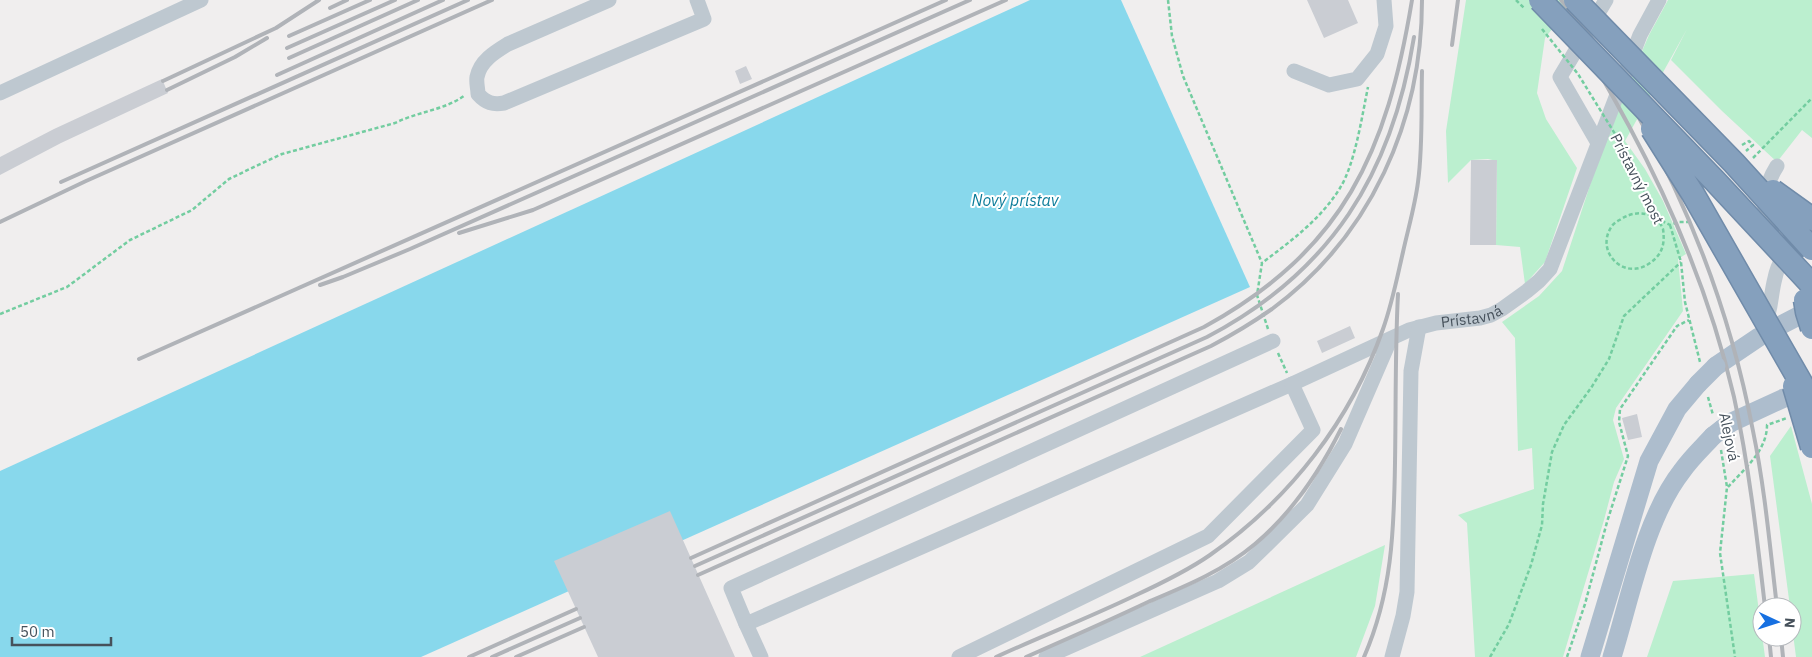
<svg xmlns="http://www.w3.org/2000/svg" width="1812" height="657" font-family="'IBM Plex Sans',sans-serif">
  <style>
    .green { fill: #bbefcf }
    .water { fill: #88d8ec }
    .building { fill: #cacdd3 }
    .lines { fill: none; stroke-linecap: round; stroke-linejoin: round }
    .path { stroke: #73cda0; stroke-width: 2.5; stroke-dasharray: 4 2.5; stroke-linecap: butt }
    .minor { stroke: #bec8d0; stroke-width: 15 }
    .major { stroke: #adbdcd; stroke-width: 19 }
    .rail { stroke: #b0b3b8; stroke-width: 4 }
    .highway-bridge-casing { stroke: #708ba9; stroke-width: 25; stroke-linecap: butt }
    .path-bridge { stroke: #73cda0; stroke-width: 2.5; stroke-dasharray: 4 2.5; stroke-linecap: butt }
    .major-bridge { stroke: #adbdcd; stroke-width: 19 }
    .highway-bridge { stroke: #85a0bd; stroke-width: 22 }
    .labels { text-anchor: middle; stroke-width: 4; stroke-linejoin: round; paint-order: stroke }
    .street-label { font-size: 15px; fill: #46515b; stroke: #fff }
    .water-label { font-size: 16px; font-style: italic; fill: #0c7c9a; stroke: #fff }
  </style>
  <rect width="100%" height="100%" fill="#f0eeee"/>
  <path class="green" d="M 1466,0 L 1575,0 L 1545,38 L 1537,93 L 1546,119 L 1577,168 L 1545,262 L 1525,284 L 1520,247 L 1496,245 L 1497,161 L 1488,159 L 1471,160 L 1448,183 L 1446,131 Z
    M 1668,0 L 1812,0 L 1812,138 L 1802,130 L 1777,162 L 1722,111 L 1671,60 L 1687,29 L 1625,141 L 1645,169 L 1663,201 L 1686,254 L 1678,259 L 1683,311 L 1616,408 L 1613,420 L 1624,459 L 1614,482 L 1604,520 L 1563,657 L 1475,657 L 1467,523 L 1458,515 L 1534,489 L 1532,448 L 1518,451 L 1515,338 L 1502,322 L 1539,296 L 1562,271 L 1608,130 L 1649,35 Z
    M 1791,426 L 1812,504 L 1812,657 L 1796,657 L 1792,626 L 1792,607 L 1790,607 L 1770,456 Z
    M 1385,545 L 1375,606 L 1356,657 L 1140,657 Z
    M 1754,574 L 1765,657 L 1647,657 L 1673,581 Z"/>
  <path class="water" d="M 1030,0 L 1121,0 L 1250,287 L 421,657 L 0,657 L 0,471 Z"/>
  <path class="building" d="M 1307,0 L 1348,0 L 1358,23 L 1324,38 Z
    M 746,66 L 752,79 L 740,84 L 735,71 Z
    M 162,79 L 168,93 L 61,143 L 0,175 L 0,157 L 54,129 Z
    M 1471,160 L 1497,160 L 1496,245 L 1470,245 Z
    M 1350,326 L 1355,338 L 1322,353 L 1317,341 Z
    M 1637,414 L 1642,437 L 1628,440 L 1622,418 Z
    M 670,511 L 735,657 L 598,657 L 554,561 Z"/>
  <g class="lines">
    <path class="path" d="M 1168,0 L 1172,36 L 1183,76 L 1262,263
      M 1742,145 L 1749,141 L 1753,145 L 1746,151
      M 1753,158 L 1812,98
      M 1650,215 L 1670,225 L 1678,222 L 1688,222
      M 1670,225 L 1681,262 L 1685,302 L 1700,362
      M 0,314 L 67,287 L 130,240 L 192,210 L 229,179 L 256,166 L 282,154 L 395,123 C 417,112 444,110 464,96
      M 1268,329 L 1257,295 L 1262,263 C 1291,241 1321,219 1340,188 C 1355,164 1362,116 1368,87
      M 1278,353 L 1287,373
      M 1708,397 L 1713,415
      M 1721,450 L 1727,487 L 1720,553 L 1735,657
      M 1728,487 C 1744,469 1767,451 1767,425 L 1787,418
      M 1490,657 L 1509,624 L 1531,565 L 1542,525 L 1543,504 L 1552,452 L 1564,425 L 1591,388 L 1609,359 L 1624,316 L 1681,262
      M 1567,657 L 1585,604 L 1607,522 L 1628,456 L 1619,422 L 1620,409 L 1677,326 L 1689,320"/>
    <g class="minor">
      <path d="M 609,0 L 508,44 C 495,52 480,61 477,77 C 476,82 478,89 478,94 C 486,103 493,105 504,103 L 704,19 L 697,0"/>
      <path d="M 1294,71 L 1329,85 L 1357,79 L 1377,54 L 1386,26 L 1384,0"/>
      <path d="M 0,93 L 201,0"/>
      <path d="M 1598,143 L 1560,77 L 1606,0"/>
      <path d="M 1773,237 C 1760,213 1763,188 1777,166"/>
      <path d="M 1764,327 C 1772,308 1770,297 1775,278 C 1779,257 1795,241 1812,230"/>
      <path id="s1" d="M 1273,341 L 731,588 L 746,624 L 1292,384 L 1409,330 L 1436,323 L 1480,318 L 1491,315 L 1502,309 L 1527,291 L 1539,281 L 1550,269 L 1640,35 L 1659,0"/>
      <path d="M 746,624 L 761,657"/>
      <path d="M 959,657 L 1208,536 L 1313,430 L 1292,384"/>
      <path d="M 1046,657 L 1218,581 L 1249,562 L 1307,505 L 1345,444 L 1390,340"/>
      <path d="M 1392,657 L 1403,616 L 1407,592 L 1411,371 L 1419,327"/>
    </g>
    <path class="major" d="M 1783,324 L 1812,309
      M 1716,366 L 1759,337
      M 1722,429 L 1732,422 L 1784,398
      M 1590,657 L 1649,461 L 1677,409 L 1698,384
      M 1612,657 C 1630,599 1645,518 1682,471 C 1691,458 1703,447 1713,436"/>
    <path class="rail" d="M 1546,0 C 1557,14 1569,27 1579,41 C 1598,68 1613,97 1629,126 C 1675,212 1712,302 1734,397 C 1749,466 1757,537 1765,607
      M 1561,0 C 1570,11 1579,21 1587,32 C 1607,58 1622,88 1638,116 C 1693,215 1732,320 1753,431 C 1765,489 1770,548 1777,607
      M 330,8 L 347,0
      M 289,36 L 370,0
      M 1452,45 L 1458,0
      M 287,48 L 395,0
      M 289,58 L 418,0
      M 277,75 L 443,0
      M 163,81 L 276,28 L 319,0
      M 167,90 L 235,57 L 267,38
      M 61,182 L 468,0
      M 0,222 L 86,181 L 492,0
      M 459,233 L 533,210 L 1006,0
      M 320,285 L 343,277 L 410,249 L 970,0
      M 139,359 L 946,0
      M 691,558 L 1204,327 C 1344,250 1387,152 1412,0
      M 695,566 L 1207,337 C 1331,272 1392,174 1414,37
      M 698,575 L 1211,346 C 1232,335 1252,323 1272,309 C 1371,236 1422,121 1422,0
      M 1769,637 L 1771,657
      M 1781,637 L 1783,657
      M 469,657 L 576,609
      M 492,657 L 580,618
      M 516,657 L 584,627
      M 996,657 C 1042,636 1088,618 1134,596 C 1160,584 1187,571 1210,555 C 1290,499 1351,420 1383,329 C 1392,304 1397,278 1403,252 C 1408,229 1415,206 1418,182 C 1423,146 1421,108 1422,71
      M 1026,657 C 1067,639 1108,621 1148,602 C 1186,586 1223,571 1255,544 C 1293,512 1319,473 1341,429
      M 1364,657 C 1392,593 1394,531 1395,463 C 1396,407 1395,350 1398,294"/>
    <defs>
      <path id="highway-bridge" d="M 1540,0 L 1715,181 L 1812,285
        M 1575,0 L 1734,163 L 1812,249
        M 1652,129 L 1693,194 L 1812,402
        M 1773,191 L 1812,219
        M 1805,300 L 1807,312 L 1812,328
        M 1794,386 L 1812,447"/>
    </defs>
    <use href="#highway-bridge" class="highway-bridge-casing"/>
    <path class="path-bridge" d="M 1516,0 L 1524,8
      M 1542,29 L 1578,74 L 1620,142 L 1663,229 C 1665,243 1663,254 1650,263 C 1624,282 1594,251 1612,226 C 1614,223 1618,221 1621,219 C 1631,213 1639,212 1650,215"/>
    <path class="major-bridge" d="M 1698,384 L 1716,366
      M 1713,436 L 1722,429"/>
    <use href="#highway-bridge" class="highway-bridge"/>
  </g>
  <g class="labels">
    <g class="street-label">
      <text transform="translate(1637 179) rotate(63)" y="5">Prístavný most</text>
      <text dy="5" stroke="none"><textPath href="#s1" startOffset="1424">Prístavná</textPath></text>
      <text transform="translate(1729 437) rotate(78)" y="5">Alejová</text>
    </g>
    <g class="water-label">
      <text x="1015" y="206">Nový prístav</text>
    </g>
  </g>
  <g transform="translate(1777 622) rotate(94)"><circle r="24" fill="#ffffff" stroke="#b5b9bd"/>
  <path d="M0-4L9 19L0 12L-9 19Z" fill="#1770e1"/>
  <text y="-8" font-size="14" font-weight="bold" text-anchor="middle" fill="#46515b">N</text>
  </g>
  <path d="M12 637v8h99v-8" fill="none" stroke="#46515b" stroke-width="2.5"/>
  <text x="20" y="637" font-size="15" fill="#46515b" stroke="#ffffff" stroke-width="4" paint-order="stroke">50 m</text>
</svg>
